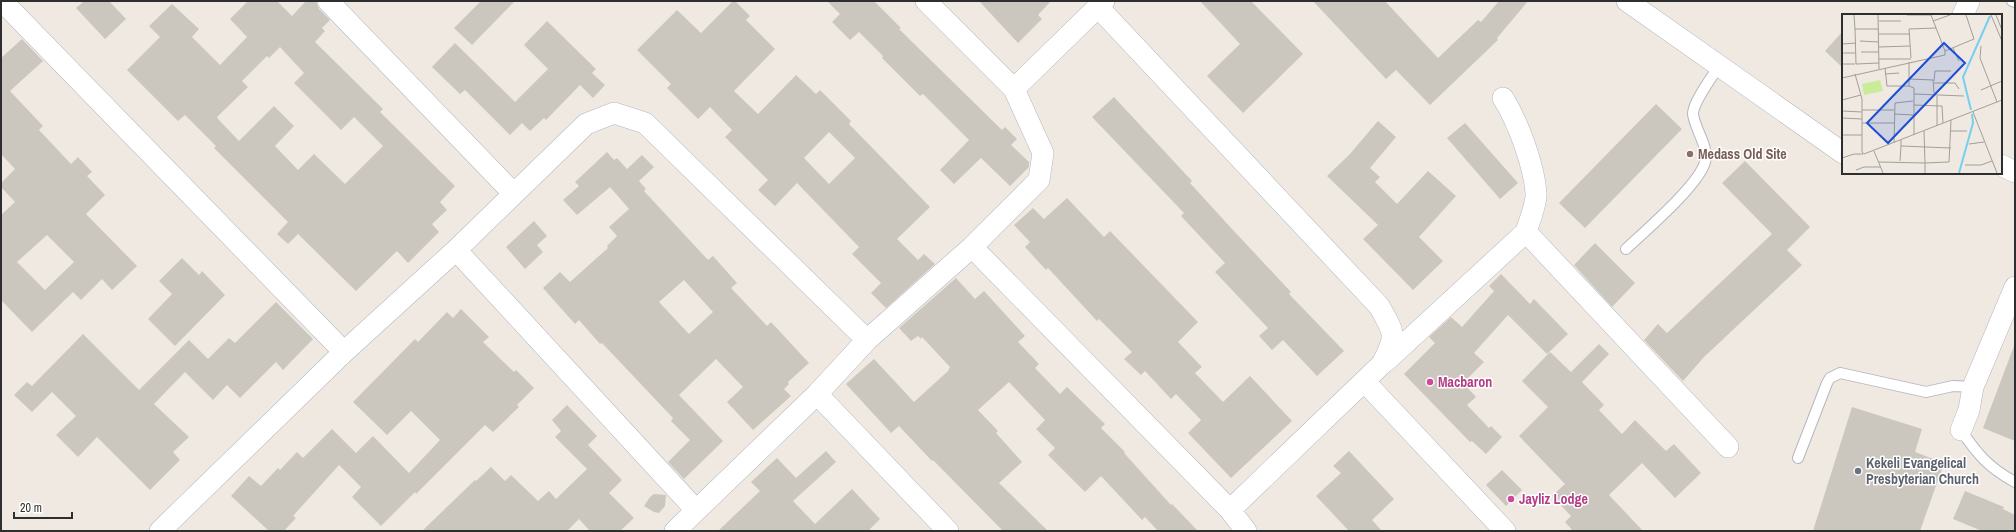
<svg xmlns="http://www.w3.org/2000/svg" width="2016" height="532" font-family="'Archivo Narrow',sans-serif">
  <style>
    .building { fill: #cbc7bf; fill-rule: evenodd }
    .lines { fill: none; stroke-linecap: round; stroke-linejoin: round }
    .service-casing { stroke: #b4b7c1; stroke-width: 12 }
    .minor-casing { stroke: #b4b7c1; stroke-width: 22 }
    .service { stroke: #fff; stroke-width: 10 }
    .minor { stroke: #fff; stroke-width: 21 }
    .education-dot { fill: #8d6e63; stroke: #fff; stroke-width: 1.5 }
    .hotel-dot { fill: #d1479c; stroke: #fff; stroke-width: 1.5 }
    .worship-dot { fill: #6b7280; stroke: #fff; stroke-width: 1.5 }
    .labels { text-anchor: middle; stroke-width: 3; stroke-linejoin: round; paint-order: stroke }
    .education-label { font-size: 14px; font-weight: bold; fill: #785e54; stroke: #fff; text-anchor: start }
    .hotel-label { font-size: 14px; font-weight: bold; fill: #b23c85; stroke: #fff; text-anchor: start }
    .worship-label { font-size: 14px; font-weight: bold; fill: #5b616d; stroke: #fff; text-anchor: start }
    .inset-river { fill: none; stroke: #75cff0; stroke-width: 2 }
    .inset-road { fill: none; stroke: #a29e99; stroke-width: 1 }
    .view { fill: #1d4ed8; fill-opacity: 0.15; stroke: #1d4ed8; stroke-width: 2 }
    .inset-edge { fill: none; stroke: #2e2e2e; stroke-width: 2 }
  </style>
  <rect width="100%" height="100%" fill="#efe9e1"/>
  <path class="building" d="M 84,1 L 109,1 L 126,19 L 105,39 L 76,8 Z
    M 248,1 L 277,1 L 292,16 L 306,1 L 316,1 L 319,9 L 330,20 L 322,28 L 325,31 L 315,42 L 383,109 L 380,112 L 455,186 L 440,202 L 447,210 L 432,224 L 439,232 L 408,263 L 397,251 L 356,291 L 298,234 L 288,244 L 277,234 L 288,222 L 214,148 L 216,146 L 185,115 L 178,121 L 127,70 L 160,37 L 149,26 L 172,4 L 199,29 L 192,37 L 220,65 L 247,37 L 230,19 ZM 280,47 L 304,73 L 294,83 L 341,130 L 354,117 L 383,146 L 345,184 L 314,154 L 298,170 L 275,146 L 294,126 L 274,106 L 239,141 L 219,120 L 217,117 L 248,87 L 242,81 L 267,56 L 269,58 Z
    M 481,1 L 515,1 L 472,45 L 454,28 Z
    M 733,1 L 735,1 L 750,16 L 746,20 L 775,49 L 734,91 L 758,114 L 796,75 L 816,94 L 820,90 L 851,121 L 849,124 L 930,207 L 897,239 L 918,260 L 924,254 L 935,264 L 886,308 L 871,293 L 881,283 L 852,254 L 859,247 L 797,183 L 775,206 L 758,190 L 768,180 L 725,137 L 732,130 L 710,107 L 698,119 L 667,88 L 671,84 L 637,50 L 677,10 L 701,33 ZM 829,132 L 855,158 L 829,184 L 804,158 Z
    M 827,1 L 874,1 L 901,28 L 899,29 L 1002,130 L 1005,127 L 1017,139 L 1011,145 L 1029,162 L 1029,167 L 1010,186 L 981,158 L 954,184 L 940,170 L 969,140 L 923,94 L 920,96 L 882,58 L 883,56 L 859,32 L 850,40 L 832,22 L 840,14 Z
    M 979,1 L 1051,1 L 1038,15 L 1042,19 L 1018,43 Z
    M 1200,1 L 1251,1 L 1303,54 L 1243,113 L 1207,76 L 1240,44 Z
    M 1313,1 L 1385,1 L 1438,58 L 1478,20 L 1481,22 L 1499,1 L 1528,1 L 1497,38 L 1498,40 L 1430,105 L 1396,70 L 1386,79 Z
    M 547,21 L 596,69 L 592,73 L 605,85 L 593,98 L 580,85 L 546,120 L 544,118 L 530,131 L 522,123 L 510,135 L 465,90 L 460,94 L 432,67 L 455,43 L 515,102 L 548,69 L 524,45 Z
    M 1843,31 L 1843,68 L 1825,51 Z
    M 22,39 L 43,61 L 10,91 L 43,126 L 39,130 L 71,164 L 78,157 L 92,172 L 87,176 L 105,195 L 86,214 L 137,266 L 112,290 L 102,279 L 81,300 L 73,292 L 32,332 L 1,300 L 1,215 L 15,202 L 1,187 L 1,183 L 15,169 L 1,154 L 1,58 ZM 47,235 L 74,262 L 45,290 L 17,262 Z
    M 1114,97 L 1192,181 L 1190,183 L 1232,229 L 1291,292 L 1289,294 L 1344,351 L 1317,376 L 1283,340 L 1272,350 L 1259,336 L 1268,328 L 1215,272 L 1225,263 L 1181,216 L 1184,213 L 1092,117 Z
    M 1656,104 L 1682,129 L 1585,228 L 1559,203 Z
    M 1378,121 L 1396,137 L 1370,168 L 1380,177 L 1375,182 L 1397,204 L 1428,171 L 1456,196 L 1419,237 L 1443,261 L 1413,290 L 1363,239 L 1378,225 L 1327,176 L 1349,155 Z
    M 1465,123 L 1518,183 L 1500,199 L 1447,138 Z
    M 607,152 L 614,160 L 617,158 L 627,169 L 642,155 L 654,167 L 639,181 L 646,189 L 644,191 L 708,260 L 713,256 L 737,283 L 731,288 L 767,326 L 771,322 L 809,363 L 788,382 L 789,384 L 784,389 L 791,396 L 753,430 L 727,402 L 743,387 L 716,359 L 679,395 L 723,441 L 684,479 L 668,462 L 690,440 L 671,421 L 673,418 L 602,343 L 600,344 L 579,320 L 575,324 L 543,288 L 560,272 L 570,282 L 608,248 L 607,246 L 617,236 L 609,227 L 629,209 L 610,187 L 577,215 L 563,200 L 579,186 L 575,182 ZM 684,280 L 713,312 L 689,334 L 659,302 Z
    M 1745,161 L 1810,227 L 1787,250 L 1802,265 L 1704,357 L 1683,381 L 1644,340 L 1658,324 L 1667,333 L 1772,234 L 1722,183 Z
    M 1067,198 L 1104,237 L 1110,231 L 1198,322 L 1178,342 L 1202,367 L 1195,373 L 1223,402 L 1250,376 L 1292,421 L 1231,478 L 1188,433 L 1201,420 L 1176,394 L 1171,399 L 1145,371 L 1141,375 L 1124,359 L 1132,352 L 1099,319 L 1097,321 L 1048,268 L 1046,270 L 1025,247 L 1030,242 L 1014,225 L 1033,208 L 1044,219 Z
    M 534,221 L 547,236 L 537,245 L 543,252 L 525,269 L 506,247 Z
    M 1595,243 L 1635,283 L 1612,307 L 1574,265 Z
    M 182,258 L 199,275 L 202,271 L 225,295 L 175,346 L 148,319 L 172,294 L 159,281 Z
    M 1501,274 L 1530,304 L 1534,299 L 1568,334 L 1547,354 L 1508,315 L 1474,353 L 1484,362 L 1463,383 L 1476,397 L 1467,405 L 1489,428 L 1491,426 L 1502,437 L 1486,454 L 1472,441 L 1470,442 L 1404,374 L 1435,343 L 1429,337 L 1451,317 L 1462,327 L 1494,291 L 1489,286 Z
    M 956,278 L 975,299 L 984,291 L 1025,336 L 1018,342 L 1039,364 L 1035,368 L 1060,394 L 1067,387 L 1105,424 L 1101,428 L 1125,452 L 1124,453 L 1171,505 L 1172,504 L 1198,531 L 1158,531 L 1145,517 L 1142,520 L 1101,476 L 1085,492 L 1048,455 L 1055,448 L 1036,429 L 1045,420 L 1009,382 L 978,410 L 998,431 L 996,433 L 1022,462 L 999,483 L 1048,531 L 1003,531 L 933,460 L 932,461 L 899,426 L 891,433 L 846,384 L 874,359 L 914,402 L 948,371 L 950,367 L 922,337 L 921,339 L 918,336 L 911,341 L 899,328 Z
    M 276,302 L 313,339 L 283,370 L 276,362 L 240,398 L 227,385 L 213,400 L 185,372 L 154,404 L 189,437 L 173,452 L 180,460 L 150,490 L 97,437 L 78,457 L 56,435 L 76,416 L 52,392 L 32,412 L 14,395 L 27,382 L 32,386 L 83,334 L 139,390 L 189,340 L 208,359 L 229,338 L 235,343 Z
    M 461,309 L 489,337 L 483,342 L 514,372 L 516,370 L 534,388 L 517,405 L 519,407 L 493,432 L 485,425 L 416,494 L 415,492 L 381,526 L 352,497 L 361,487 L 339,465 L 293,516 L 296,518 L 284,531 L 269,531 L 231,496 L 249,476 L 261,486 L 278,468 L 280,470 L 297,452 L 303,458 L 332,429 L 356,453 L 373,436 L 409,473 L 440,440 L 411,411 L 387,435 L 353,402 L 415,339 L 418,342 L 447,312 L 453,318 Z
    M 1599,344 L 1609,354 L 1582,382 L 1604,405 L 1599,410 L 1622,434 L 1635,420 L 1666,451 L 1674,444 L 1701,473 L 1675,498 L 1642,463 L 1609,495 L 1643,531 L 1573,531 L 1565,522 L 1571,516 L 1552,496 L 1565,484 L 1519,436 L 1548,407 L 1522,381 L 1550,352 L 1571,372 Z
    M 2014,346 L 2015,346 L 2015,441 L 1983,428 Z
    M 567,405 L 597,436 L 588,445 L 622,480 L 609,493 L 634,518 L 620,531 L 590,531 L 579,519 L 567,531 L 422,531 L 475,480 L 476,481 L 491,467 L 505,481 L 511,475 L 538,501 L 549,491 L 556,499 L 587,469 L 555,437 L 561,431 L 552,420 Z
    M 1852,407 L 1922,429 L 1915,452 L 1944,463 L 1920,531 L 1813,531 Z
    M 826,451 L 836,462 L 793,501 L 815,524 L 852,489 L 880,519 L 868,531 L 718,531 L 760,491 L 751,482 L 777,458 L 796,478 Z
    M 1349,451 L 1394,499 L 1372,520 L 1382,531 L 1349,531 L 1316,496 L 1341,473 L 1333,466 Z
    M 1502,470 L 1522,490 L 1506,506 L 1486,485 Z
    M 1965,491 L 2004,507 L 2003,509 L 2015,515 L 2015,531 L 1982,531 L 1953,519 Z
    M 654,494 L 666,495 L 665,506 L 659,513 L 654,512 L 644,506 L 650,497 Z"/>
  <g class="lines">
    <defs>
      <path id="service" d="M 2012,1 L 2015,2
        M 1626,249 C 1645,231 1699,185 1705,162 C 1709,146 1695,130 1693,114 C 1693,102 1712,77 1719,66
        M 1961,430 C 1977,454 1989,468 2015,482
        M 1798,458 L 1827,383 L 1830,378 L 1840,373 L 1926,392 L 1953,386 L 1973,387"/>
      <path id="minor" d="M 2,1 L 344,352
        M 328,1 L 514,194
        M 1627,1 L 1843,153
        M 1098,7 L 1379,306 C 1395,334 1397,335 1382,364 L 1230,510
        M 1963,15 L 1969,1
        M 1014,89 L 1104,1
        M 1503,98 C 1518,122 1534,165 1536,193 C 1537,203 1529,222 1526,232
        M 2001,165 L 2015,172
        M 972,247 L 1230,510 L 1246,531
        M 456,250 L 696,510
        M 1386,361 L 1526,232 L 1728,447
        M 1365,382 L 1505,531
        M 817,394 L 948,531
        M 1961,430 L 1969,410 L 1973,387 L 2015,287
        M 160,531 L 344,352 L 456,250 L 586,124 L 614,113 L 645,123 L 867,340
        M 675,531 L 817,394 L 867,340 L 972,247 L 1039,180 L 1043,153 L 1014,89 L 926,1"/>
    </defs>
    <use href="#service" class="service-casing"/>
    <use href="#minor" class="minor-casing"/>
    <use href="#service" class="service"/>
    <use href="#minor" class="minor"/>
  </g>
  <circle class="education-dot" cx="1690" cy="154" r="4"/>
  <g class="hotel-dot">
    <circle cx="1430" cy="382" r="4"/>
    <circle cx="1511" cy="499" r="4"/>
  </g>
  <circle class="worship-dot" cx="1858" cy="471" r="4"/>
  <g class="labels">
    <g class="education-label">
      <text x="1698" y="159">Medass Old Site</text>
    </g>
    <g class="hotel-label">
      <text x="1438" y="387">Macbaron</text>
      <text x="1519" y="504">Jayliz Lodge</text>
    </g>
    <g class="worship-label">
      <text x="1866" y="468">Kekeli Evangelical<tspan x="1866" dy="16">Presbyterian Church</tspan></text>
    </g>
  </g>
  <g transform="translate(1842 14)">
    <rect width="160" height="160" fill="#efe9e1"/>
    <path d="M 38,66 L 41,77 L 22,81 L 20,70 Z" fill="#c9ec9a"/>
    <path class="inset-river" d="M 129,96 L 121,63 L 148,2M 117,159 L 131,109 L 130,100"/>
    <path class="inset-road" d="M 12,1 L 13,15 L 37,15M 36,1 L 37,55M 65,1 L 89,1M 89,1 L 103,37M 149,1 L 160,27M 154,1 L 160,16M 37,7 L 59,7M 91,7 L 108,1M 13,15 L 14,50 L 37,49M 37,20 L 68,20M 18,27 L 37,28M 0,30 L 14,29M 139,32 L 138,44 L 155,88M 37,33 L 68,32M 111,34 L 117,47M 19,38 L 37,38M 0,39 L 13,39M 69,44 L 67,15 L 94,14M 37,45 L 69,45M 0,50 L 13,50M 43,54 L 45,72 L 67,72 L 72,74 L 72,121M 13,60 L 20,85 L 20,138 L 22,140 L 160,86M 43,60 L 57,59M 0,64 L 103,41 L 103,37 L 132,25 L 124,1M 67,65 L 91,66 L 92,79M 92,67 L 93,57 L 109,57M 92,69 L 113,69 L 117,75M 67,72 L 67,48M 139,76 L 160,67M 72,80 L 122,82M 0,86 L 19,81M 72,91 L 100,92 L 101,109M 20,96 L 52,96M 0,97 L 20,98M 131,98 L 155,159M 52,100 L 72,101M 0,104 L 20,105M 20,109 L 52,109M 95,112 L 95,82M 82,117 L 83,149 L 107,148 L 109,106M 109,117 L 125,117M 0,121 L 20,121M 59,126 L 59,132 L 109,134M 52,129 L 53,89 L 71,87M 127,130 L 142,128M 32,137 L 41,159M 0,144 L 12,140 L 21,140M 58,147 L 59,132M 37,148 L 83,149 L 83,159M 123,151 L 139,151 L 150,147M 14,156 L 22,153 L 39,153"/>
    <path class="view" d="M 102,29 L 123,49 L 46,129 L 25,109 Z"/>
    <rect width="160" height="160" class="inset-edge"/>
  </g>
  <rect width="2016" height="532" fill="none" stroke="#2e2e2e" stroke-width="4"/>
  <path d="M14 512v6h58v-6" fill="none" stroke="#2e2e2e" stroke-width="2"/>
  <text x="20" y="512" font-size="12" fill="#2e2e2e" stroke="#ffffff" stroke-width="3" paint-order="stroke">20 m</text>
</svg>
